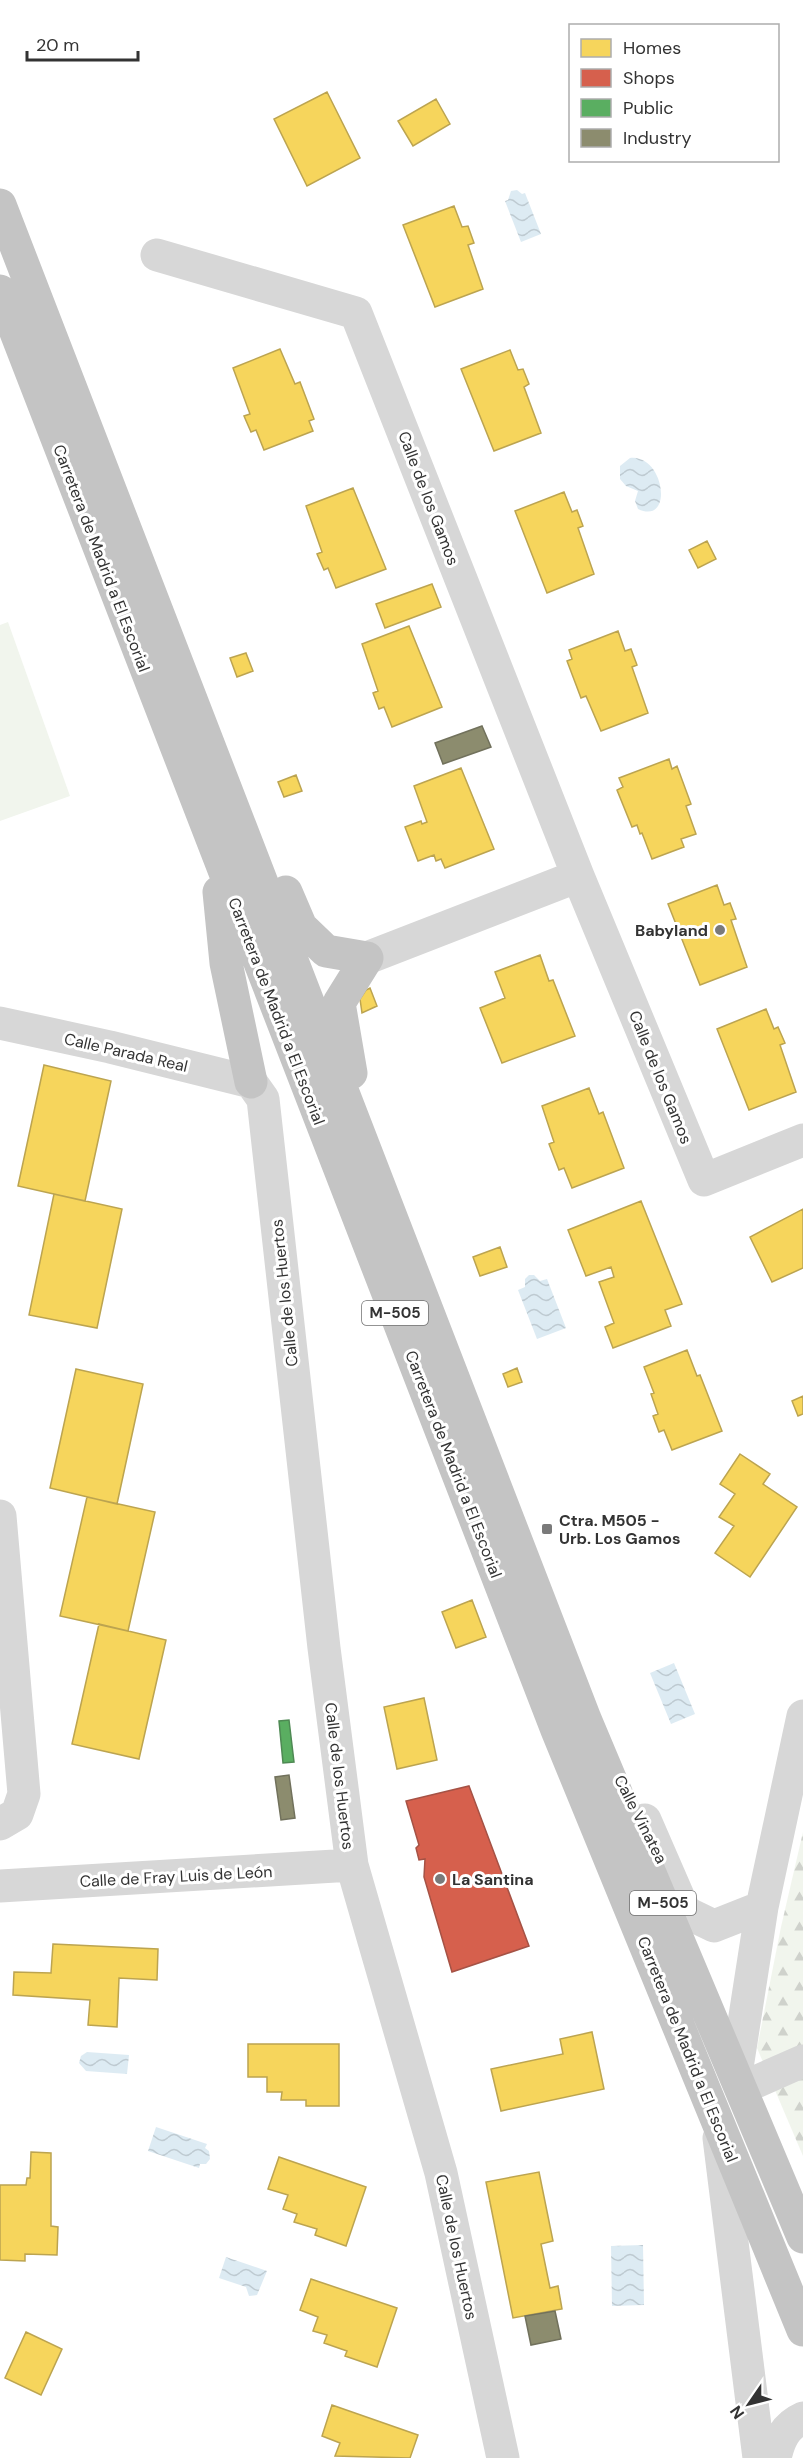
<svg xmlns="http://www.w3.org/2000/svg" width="803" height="2458" font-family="'DM Sans',sans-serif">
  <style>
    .forest { fill: url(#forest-firs) }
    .garden { fill: #f1f5ed }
    .water { fill: url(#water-waves) }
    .homes { fill: #f6d55c; stroke: #bca450; stroke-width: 1.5 }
    .shops { fill: #d6604d; stroke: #a55245; stroke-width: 1.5 }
    .public { fill: #5aae61; stroke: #4e8953; stroke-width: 1.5 }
    .industry { fill: #8c8c6e; stroke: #71715c; stroke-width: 1.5 }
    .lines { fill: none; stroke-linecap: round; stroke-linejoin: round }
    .minor { stroke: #d7d7d7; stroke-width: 33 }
    .highway { stroke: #c4c4c4; stroke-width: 33 }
    .poi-dot { fill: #7a7a7a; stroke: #fff; stroke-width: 2 }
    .labels { text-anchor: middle; stroke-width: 6; stroke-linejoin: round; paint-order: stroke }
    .shield { fill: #fff; stroke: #707070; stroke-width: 1.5 }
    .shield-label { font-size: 15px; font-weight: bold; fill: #333 }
    .street-label { font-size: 16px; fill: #333; stroke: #fff }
    .poi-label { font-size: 16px; font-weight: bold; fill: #333; stroke: #fff; text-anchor: start }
  </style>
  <defs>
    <pattern id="forest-firs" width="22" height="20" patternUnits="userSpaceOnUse" patternTransform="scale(1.5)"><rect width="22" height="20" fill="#f1f5ed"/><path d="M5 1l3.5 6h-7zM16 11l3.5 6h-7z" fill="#cfd2cc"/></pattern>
    <pattern id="water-waves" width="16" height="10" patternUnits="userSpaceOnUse" patternTransform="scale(1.5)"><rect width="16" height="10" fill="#ddebf3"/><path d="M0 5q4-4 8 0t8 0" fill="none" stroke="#becad1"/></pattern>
  </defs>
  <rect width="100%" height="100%" fill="#fff"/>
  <path class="forest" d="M 803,1832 L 803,2156 L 757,2048 L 781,1927 Z"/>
  <path class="garden" d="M 8,622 L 70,796 L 0,821 L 0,625 Z"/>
  <path class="water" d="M 517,190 L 522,194 L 525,193 L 541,234 L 521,242 L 505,201 L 508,200 L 511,191 Z
    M 630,458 C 665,454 674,526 638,509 L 635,501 L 638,491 L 626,486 L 620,479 L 620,466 Z
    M 529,1275 L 534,1275 L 540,1281 L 547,1279 L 566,1328 L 537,1339 L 518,1290 L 525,1287 L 525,1279 Z
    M 674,1663 L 695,1714 L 671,1724 L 650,1673 Z
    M 87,2052 L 129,2055 L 127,2074 L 86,2071 L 79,2063 L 81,2056 Z
    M 156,2127 L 207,2144 L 205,2148 L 209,2151 L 210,2159 L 206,2164 L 200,2164 L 199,2168 L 148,2151 Z
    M 643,2245 L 644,2305 L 612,2306 L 611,2246 Z
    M 226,2257 L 267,2271 L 257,2295 L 249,2296 L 246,2287 L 219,2278 Z"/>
  <path class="homes" d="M 327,92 L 360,158 L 307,186 L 274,119 Z
    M 436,99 L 450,124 L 413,146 L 398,121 Z
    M 454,206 L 462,227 L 468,226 L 474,243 L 468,245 L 483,289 L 435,307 L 403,225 Z
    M 280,349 L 295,384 L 300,382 L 314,419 L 309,421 L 313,431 L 264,450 L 256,430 L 251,432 L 244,416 L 250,414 L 233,368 Z
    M 510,350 L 518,370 L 523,369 L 529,384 L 524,387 L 541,433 L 494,451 L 461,369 Z
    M 353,488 L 386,569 L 336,588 L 328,568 L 324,570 L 317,554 L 322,552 L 306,506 Z
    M 564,492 L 572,512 L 577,510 L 583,526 L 578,528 L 594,574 L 547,593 L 515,511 Z
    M 707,541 L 716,559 L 698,568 L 689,550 Z
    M 432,584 L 441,607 L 385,628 L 376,604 Z
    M 409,626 L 442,707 L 392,727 L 384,707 L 379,709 L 373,693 L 378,691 L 362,644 Z
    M 618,631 L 625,651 L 631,649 L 637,665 L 632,667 L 648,713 L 601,731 L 586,696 L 581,698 L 567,661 L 572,659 L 569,650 Z
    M 246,653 L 253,671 L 237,677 L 230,658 Z
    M 669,759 L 672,769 L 677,766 L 691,804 L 686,806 L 696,834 L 681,839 L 684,847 L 652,859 L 642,833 L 640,834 L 637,825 L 632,827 L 617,790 L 623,787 L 619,778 Z
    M 461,768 L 494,849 L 445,868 L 441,859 L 436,861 L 434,855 L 418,861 L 405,827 L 421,821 L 422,824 L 427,822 L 414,786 Z
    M 296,775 L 302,791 L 284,797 L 278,782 Z
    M 717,885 L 724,905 L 730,903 L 736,919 L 731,920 L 747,967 L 700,985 L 668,904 Z
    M 540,955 L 549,981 L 553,980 L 575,1036 L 502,1063 L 480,1008 L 505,998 L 495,972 Z
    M 370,988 L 377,1006 L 362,1013 L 360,999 L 366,990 Z
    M 766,1009 L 774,1029 L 778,1027 L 785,1043 L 780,1045 L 796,1092 L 749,1110 L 717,1029 Z
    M 44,1065 L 111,1081 L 85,1201 L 18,1186 Z
    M 589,1088 L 599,1114 L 603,1112 L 624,1168 L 572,1188 L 564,1168 L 559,1170 L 549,1144 L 554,1142 L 542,1106 Z
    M 54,1194 L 122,1209 L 97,1328 L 29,1315 Z
    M 641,1201 L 682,1304 L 665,1310 L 671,1326 L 613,1348 L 605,1327 L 614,1323 L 599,1282 L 614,1277 L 611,1267 L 586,1276 L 568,1230 Z
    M 803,1209 L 803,1268 L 772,1282 L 750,1237 Z
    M 500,1247 L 507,1267 L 480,1276 L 473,1257 Z
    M 687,1350 L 697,1376 L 700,1375 L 722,1431 L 672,1450 L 664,1430 L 659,1432 L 653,1416 L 658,1414 L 651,1394 L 654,1393 L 644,1367 Z
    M 517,1368 L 522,1382 L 508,1387 L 503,1374 Z
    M 76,1369 L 143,1384 L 117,1504 L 50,1488 Z
    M 803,1396 L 803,1414 L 798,1416 L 792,1401 Z
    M 740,1454 L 770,1474 L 763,1484 L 797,1507 L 750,1577 L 715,1553 L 734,1526 L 719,1517 L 735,1494 L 720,1484 Z
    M 87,1497 L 155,1512 L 128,1631 L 60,1616 Z
    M 472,1600 L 486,1637 L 456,1648 L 442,1612 Z
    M 99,1624 L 166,1640 L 139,1759 L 72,1744 Z
    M 424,1698 L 437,1760 L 397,1769 L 384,1707 Z
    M 53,1944 L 158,1949 L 157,1980 L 119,1978 L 117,2027 L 88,2025 L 90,2000 L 13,1995 L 14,1972 L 51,1973 Z
    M 592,2032 L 604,2089 L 501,2111 L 491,2069 L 563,2054 L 560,2039 Z
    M 248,2044 L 339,2044 L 339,2106 L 306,2106 L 306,2100 L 281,2100 L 282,2092 L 267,2092 L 267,2077 L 248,2077 Z
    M 31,2152 L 51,2153 L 51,2226 L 58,2227 L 57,2255 L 25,2254 L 25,2261 L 0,2260 L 0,2185 L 26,2185 L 27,2178 L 30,2178 Z
    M 279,2157 L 366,2187 L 346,2246 L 315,2235 L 317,2229 L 294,2222 L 297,2214 L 283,2209 L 288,2195 L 268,2189 Z
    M 539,2172 L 553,2241 L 541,2244 L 550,2288 L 558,2286 L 562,2309 L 513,2318 L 486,2182 Z
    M 311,2279 L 397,2308 L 377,2367 L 345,2356 L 347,2351 L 324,2343 L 327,2335 L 313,2331 L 318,2317 L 300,2310 Z
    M 26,2332 L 62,2349 L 41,2395 L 5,2378 Z
    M 332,2405 L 418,2435 L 410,2458 L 335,2456 L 340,2443 L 322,2436 Z"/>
  <path class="shops" d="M 469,1786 L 529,1946 L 452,1972 L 424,1877 L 425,1859 L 419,1860 L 416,1848 L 419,1845 L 406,1801 Z"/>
  <path class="public" d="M 289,1720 L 294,1762 L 283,1763 L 279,1721 Z"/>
  <path class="industry" d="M 482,726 L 491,747 L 443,764 L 435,743 Z
    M 289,1775 L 295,1818 L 281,1820 L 275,1777 Z
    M 555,2311 L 561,2339 L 531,2345 L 525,2316 Z"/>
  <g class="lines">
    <path class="minor" d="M 157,255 L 356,313 L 578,876 L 704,1180 L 803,1140
      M 367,958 L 578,876
      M 0,1023 L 110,1047 L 251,1082 L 263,1099 L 324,1648 L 352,1865 L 441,2173 L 503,2458
      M 0,1516 L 24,1794 L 17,1814 L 0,1824
      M 645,1820 L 685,1912 L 714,1926 L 762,1907
      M 0,1886 L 352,1865
      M 736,2074 L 762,1907 L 803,1716
      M 742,2088 L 803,2061
      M 719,2138 L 759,2458
      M 775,2458 C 779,2440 785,2426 803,2418"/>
    <path class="highway" d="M 0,205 L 585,1719 L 803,2237
      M 0,291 L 557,1730 L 803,2330
      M 219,892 L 226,963 L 251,1082
      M 286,892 L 301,927 L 326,951 L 367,958 L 339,1003 L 351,1073"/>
  </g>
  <g class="poi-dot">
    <circle cx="720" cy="930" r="6"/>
    <rect x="541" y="1523" width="12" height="12" rx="3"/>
    <circle cx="440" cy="1879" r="6"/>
  </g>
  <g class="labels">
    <g class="shield">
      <rect x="362" y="1301" width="66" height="24" rx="4.5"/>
      <rect x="630" y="1891" width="66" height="24" rx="4.5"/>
    </g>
    <g class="shield-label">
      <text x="395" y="1318">M-505</text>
      <text x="663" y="1908">M-505</text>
    </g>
    <g class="street-label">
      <text transform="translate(429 498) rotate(69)" y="6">Calle de los Gamos</text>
      <text transform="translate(102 558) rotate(69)" y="6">Carretera de Madrid a El Escorial</text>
      <text transform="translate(277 1011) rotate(69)" y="6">Carretera de Madrid a El Escorial</text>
      <text transform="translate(126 1052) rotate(13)" y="6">Calle Parada Real</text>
      <text transform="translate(661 1077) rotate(68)" y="6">Calle de los Gamos</text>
      <text transform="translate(284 1293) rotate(-96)" y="6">Calle de los Huertos</text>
      <text transform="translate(454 1464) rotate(69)" y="6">Carretera de Madrid a El Escorial</text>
      <text transform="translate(340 1776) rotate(83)" y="6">Calle de los Huertos</text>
      <text transform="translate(641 1819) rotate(63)" y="6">Calle Vinatea</text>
      <text transform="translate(176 1876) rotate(-3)" y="6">Calle de Fray Luis de León</text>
      <text transform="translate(688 2049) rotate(68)" y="6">Carretera de Madrid a El Escorial</text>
      <text transform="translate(457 2247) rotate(78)" y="6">Calle de los Huertos</text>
    </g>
    <g class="poi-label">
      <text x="708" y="936" text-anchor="end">Babyland</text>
      <text x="559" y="1526">Ctra. M505 -<tspan x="559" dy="18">Urb. Los Gamos</tspan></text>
      <text x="452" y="1885">La Santina</text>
    </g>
  </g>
  <rect x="569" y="24" width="210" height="138" fill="#ffffff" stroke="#adadad" stroke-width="1.5"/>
  <rect x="581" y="39" width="30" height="18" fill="#f6d55c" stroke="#adadad" stroke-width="1.5"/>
  <text x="623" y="54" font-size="18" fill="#333333">Homes</text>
  <rect x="581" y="69" width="30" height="18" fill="#d6604d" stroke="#adadad" stroke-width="1.5"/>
  <text x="623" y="84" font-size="18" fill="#333333">Shops</text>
  <rect x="581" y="99" width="30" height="18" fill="#5aae61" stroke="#adadad" stroke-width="1.5"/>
  <text x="623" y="114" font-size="18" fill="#333333">Public</text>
  <rect x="581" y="129" width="30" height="18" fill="#8c8c6e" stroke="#adadad" stroke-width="1.5"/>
  <text x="623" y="144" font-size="18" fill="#333333">Industry</text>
  <g transform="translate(749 2404) rotate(235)" stroke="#ffffff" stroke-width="4.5" paint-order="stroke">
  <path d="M0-4.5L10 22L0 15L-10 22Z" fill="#333333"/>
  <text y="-9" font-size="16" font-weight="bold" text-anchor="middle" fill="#333333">N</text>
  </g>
  <path d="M27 51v9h111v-9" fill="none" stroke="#333333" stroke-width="3"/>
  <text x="36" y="51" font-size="18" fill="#333333" stroke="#ffffff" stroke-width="4.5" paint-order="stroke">20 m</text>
</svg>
